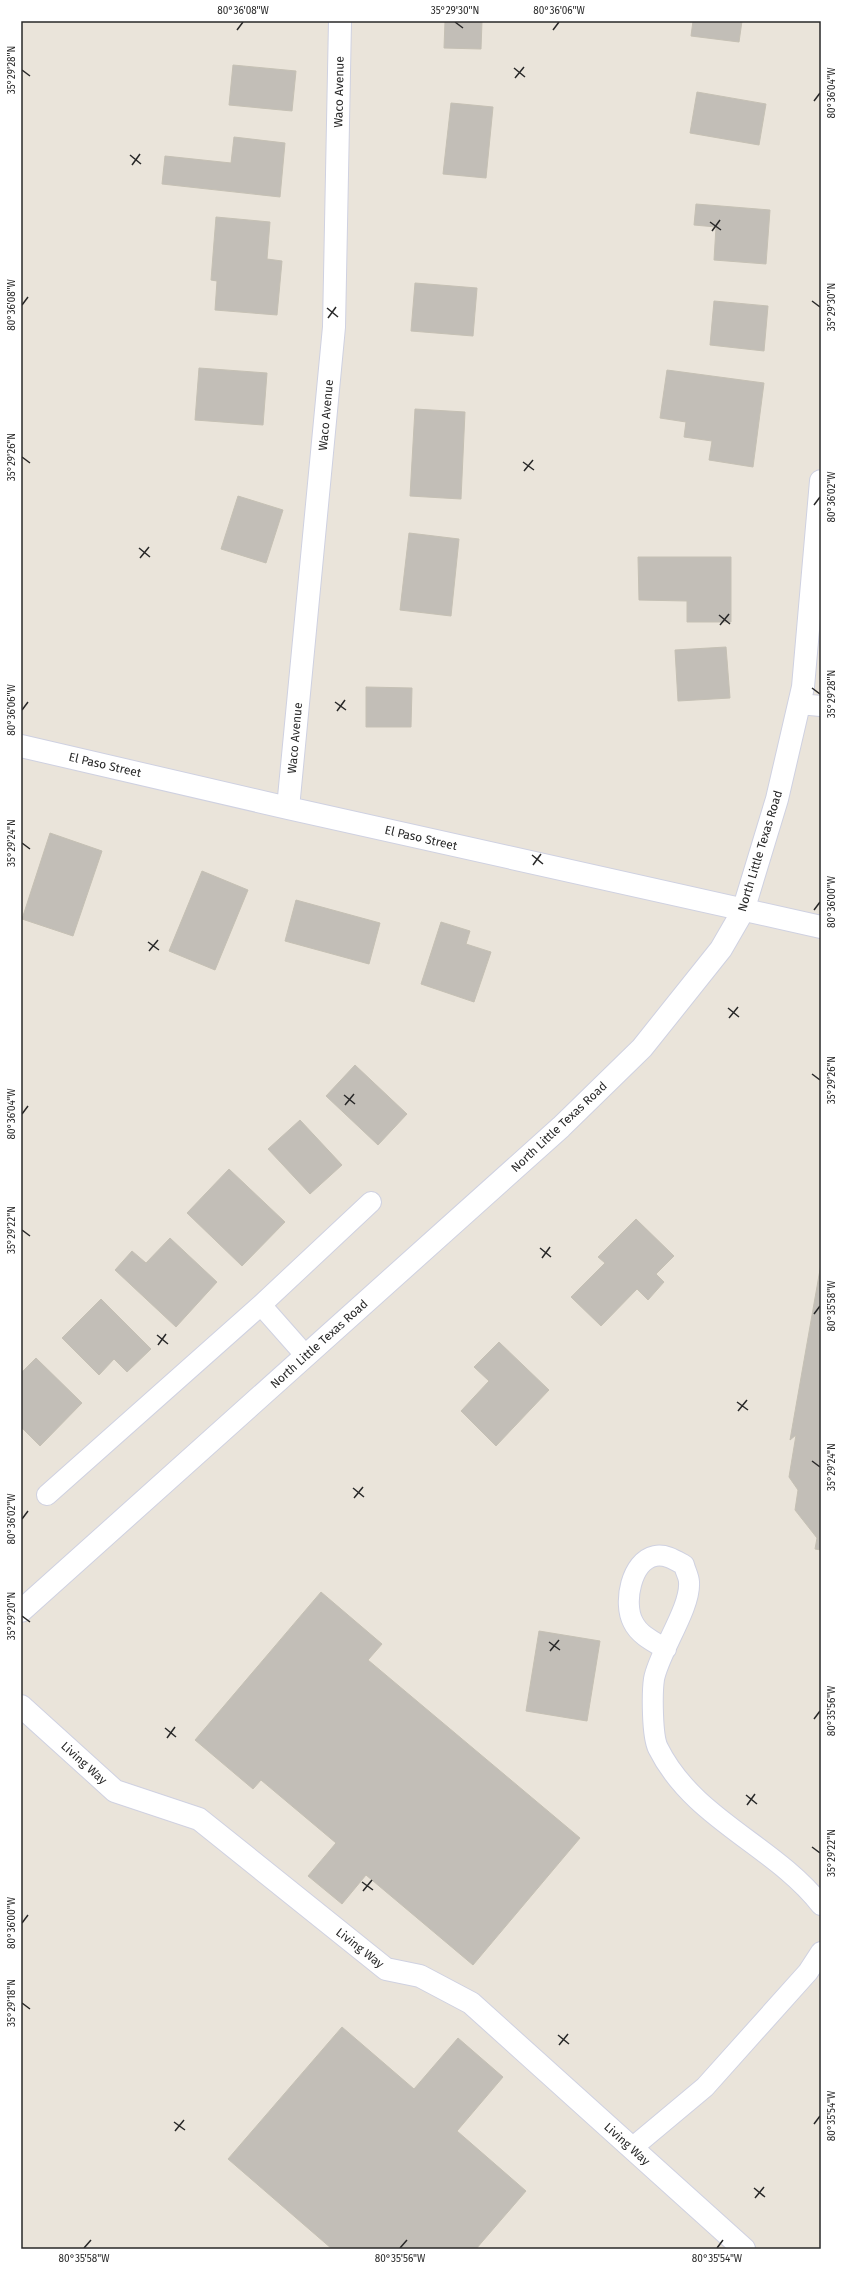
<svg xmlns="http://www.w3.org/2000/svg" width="842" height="2270" font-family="'Fira Sans',sans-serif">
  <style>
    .building { fill: #c2beb7; stroke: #c5c0b4 }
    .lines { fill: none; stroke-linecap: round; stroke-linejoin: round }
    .service-casing { stroke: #cfd1e1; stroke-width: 22 }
    .minor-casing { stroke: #cfd1e1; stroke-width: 24 }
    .tertiary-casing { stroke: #cfd1e1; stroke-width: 24 }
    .service { stroke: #fff; stroke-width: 20 }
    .minor { stroke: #fff; stroke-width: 22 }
    .tertiary { stroke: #fff; stroke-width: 22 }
    .ticks { fill: none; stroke: #282828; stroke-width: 1.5 }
    .labels { text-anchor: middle; stroke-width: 4; stroke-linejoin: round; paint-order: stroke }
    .street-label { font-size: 12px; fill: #282828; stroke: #fff }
    .neatline { fill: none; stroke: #282828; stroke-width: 1.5 }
    .ticks-label { font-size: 10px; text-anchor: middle; fill: #282828 }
  </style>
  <rect width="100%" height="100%" fill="#eae4da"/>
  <path class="building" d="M 445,21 L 482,21 L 481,49 L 444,48 Z
    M 693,21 L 742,21 L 739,42 L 691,36 Z
    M 233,65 L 296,71 L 292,111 L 229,105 Z
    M 697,92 L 766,104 L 759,145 L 690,133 Z
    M 451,103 L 493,107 L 486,178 L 443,174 Z
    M 234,137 L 285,143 L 280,197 L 162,184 L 165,156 L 231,163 Z
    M 696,204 L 770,210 L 766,264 L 714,260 L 716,227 L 694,225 Z
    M 216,217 L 270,222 L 267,259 L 282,261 L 277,315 L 215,310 L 217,281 L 211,280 Z
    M 415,283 L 477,288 L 473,336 L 411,331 Z
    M 714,301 L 768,306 L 764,351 L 710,345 Z
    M 199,368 L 267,373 L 263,425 L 195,420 Z
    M 667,370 L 764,383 L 753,467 L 709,460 L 712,441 L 684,437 L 686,422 L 660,418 Z
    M 415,409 L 465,412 L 461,499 L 410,496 Z
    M 238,496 L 283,510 L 266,563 L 221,549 Z
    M 409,533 L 459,539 L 451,616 L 400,610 Z
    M 638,557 L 731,557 L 731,622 L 687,622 L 687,601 L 639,600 Z
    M 726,647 L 730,698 L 678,701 L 675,650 Z
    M 366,687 L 412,688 L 411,727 L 366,727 Z
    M 50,833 L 102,851 L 73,936 L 22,919 Z
    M 202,871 L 248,890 L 215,970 L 169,951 Z
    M 296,900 L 380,923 L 369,964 L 285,941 Z
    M 441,922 L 470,931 L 466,944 L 491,952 L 474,1002 L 421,984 Z
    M 355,1065 L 407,1114 L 378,1145 L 326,1096 Z
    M 300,1120 L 342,1165 L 310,1194 L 268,1149 Z
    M 229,1169 L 285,1222 L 242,1266 L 187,1213 Z
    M 636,1219 L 674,1256 L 656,1274 L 664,1282 L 648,1300 L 637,1289 L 601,1326 L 571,1297 L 605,1263 L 598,1257 Z
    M 170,1238 L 217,1282 L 176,1327 L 115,1270 L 132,1251 L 146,1263 Z
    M 821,1264 L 821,1550 L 815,1549 L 817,1538 L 795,1510 L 798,1490 L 789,1477 L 796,1435 L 790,1440 Z
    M 101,1299 L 151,1349 L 127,1372 L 114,1359 L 99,1375 L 62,1338 Z
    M 499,1342 L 549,1390 L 496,1446 L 461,1411 L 489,1381 L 474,1367 Z
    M 36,1358 L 82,1403 L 40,1446 L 21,1427 L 21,1373 Z
    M 321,1592 L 382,1644 L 368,1660 L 580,1838 L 473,1965 L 366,1875 L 342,1904 L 308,1876 L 336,1843 L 261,1780 L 253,1789 L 195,1740 Z
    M 539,1631 L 600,1641 L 587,1721 L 526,1711 Z
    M 342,2027 L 414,2089 L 458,2038 L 503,2077 L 457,2131 L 526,2191 L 476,2249 L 332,2249 L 228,2159 Z"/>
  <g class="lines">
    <defs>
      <path id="service" d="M 799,704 L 821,706
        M 261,1305 L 371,1202
        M 47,1495 L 261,1305 L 306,1356
        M 666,1649 C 654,1642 639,1635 633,1622 C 623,1603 631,1561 655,1556 C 666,1554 675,1560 684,1565 C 685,1570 689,1577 689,1582 C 691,1608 659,1652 654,1679 C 652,1693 652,1736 658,1748 C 693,1819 774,1845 821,1905
        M 632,2148 L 705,2087 L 808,1972 L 821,1952"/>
      <path id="minor" d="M 21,746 L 288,808 L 821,927
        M 288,808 L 334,327 L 340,21
        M 21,1706 L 115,1791 L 199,1819 L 386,1969 L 420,1976 L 471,2003 L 744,2249"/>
      <path id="tertiary" d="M 21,1611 L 561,1127 L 642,1048 L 721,949 L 743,911 L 777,799 L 803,687 L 821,481"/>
    </defs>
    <use href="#service" class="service-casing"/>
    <use href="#minor" class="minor-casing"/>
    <use href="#tertiary" class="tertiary-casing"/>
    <use href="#service" class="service"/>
    <use href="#minor" class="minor"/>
    <use href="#tertiary" class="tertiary"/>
  </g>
  <path class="ticks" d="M 455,22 L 463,28M 237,30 L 243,22M 553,30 L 559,22M 514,68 L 525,77M 22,70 L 30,76M 515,78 L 524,67M 814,101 L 820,93M 130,155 L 141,164M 132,165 L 140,154M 710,222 L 721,230M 712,231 L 720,220M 812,301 L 820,307M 22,305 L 28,297M 327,308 L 338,317M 328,318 L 336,307M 22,457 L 30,463M 523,462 L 534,470M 524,471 L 533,460M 814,505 L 820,497M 139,548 L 150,557M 140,558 L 149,547M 719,615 L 730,624M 720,625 L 729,614M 812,688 L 820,694M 335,702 L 346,710M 22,710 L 28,702M 337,711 L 345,700M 22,843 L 30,849M 532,855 L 543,864M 533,865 L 541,854M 814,910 L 820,902M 148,942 L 159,950M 149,951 L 158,940M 728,1008 L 739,1017M 729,1018 L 738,1007M 812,1074 L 820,1080M 344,1095 L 355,1104M 345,1105 L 354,1094M 22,1114 L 28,1106M 22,1230 L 30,1236M 540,1248 L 551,1257M 542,1258 L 550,1247M 814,1314 L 820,1306M 157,1335 L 168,1344M 158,1345 L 166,1334M 737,1402 L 748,1410M 738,1411 L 747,1400M 812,1461 L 820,1467M 353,1488 L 364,1497M 354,1498 L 363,1487M 22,1519 L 28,1511M 22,1616 L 30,1622M 549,1642 L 560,1650M 550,1651 L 559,1640M 814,1719 L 820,1711M 165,1728 L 176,1737M 167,1738 L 175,1727M 746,1795 L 757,1804M 747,1805 L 755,1794M 812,1847 L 820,1853M 362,1882 L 373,1890M 363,1891 L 372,1880M 22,1923 L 28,1915M 22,2003 L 30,2009M 558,2035 L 569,2044M 559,2045 L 568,2034M 174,2122 L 185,2130M 814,2124 L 820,2116M 175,2131 L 184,2120M 754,2188 L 765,2197M 755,2198 L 764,2187M 84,2248 L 91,2240M 400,2248 L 407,2240M 717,2248 L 723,2240"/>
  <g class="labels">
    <g class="street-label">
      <text transform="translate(339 92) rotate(-89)" y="4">Waco Avenue</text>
      <text transform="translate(326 415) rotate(-85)" y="4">Waco Avenue</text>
      <text transform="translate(295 738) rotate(-85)" y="4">Waco Avenue</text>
      <text transform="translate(105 765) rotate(13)" y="4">El Paso Street</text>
      <text transform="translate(421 838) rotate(13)" y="4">El Paso Street</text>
      <text transform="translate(760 851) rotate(-73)" y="4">North Little Texas Road</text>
      <text transform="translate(559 1127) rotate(-43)" y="4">North Little Texas Road</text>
      <text transform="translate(319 1344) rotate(-42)" y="4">North Little Texas Road</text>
      <text transform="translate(84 1763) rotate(42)" y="4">Living Way</text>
      <text transform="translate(360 1948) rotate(38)" y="4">Living Way</text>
      <text transform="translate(627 2144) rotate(42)" y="4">Living Way</text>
    </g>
  </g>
  <rect width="842" height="2270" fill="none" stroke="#ffffff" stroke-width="44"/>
  <rect x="22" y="22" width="798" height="2226" class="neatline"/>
  <g class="ticks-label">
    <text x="243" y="14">80°36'08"W</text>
    <text x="455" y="14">35°29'30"N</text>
    <text x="559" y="14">80°36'06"W</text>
    <text transform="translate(11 70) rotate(-90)" y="4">35°29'28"N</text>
    <text transform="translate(831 93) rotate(-90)" y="4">80°36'04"W</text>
    <text transform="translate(11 305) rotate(-90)" y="4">80°36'08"W</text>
    <text transform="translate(831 307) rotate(-90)" y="4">35°29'30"N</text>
    <text transform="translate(11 457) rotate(-90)" y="4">35°29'26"N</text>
    <text transform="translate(831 497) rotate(-90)" y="4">80°36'02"W</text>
    <text transform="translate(831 694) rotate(-90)" y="4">35°29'28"N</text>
    <text transform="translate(11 710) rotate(-90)" y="4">80°36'06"W</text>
    <text transform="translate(11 843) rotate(-90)" y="4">35°29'24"N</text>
    <text transform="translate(831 902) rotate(-90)" y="4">80°36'00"W</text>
    <text transform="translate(831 1080) rotate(-90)" y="4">35°29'26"N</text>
    <text transform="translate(11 1114) rotate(-90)" y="4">80°36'04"W</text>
    <text transform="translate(11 1230) rotate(-90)" y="4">35°29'22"N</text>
    <text transform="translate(831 1306) rotate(-90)" y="4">80°35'58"W</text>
    <text transform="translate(831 1467) rotate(-90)" y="4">35°29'24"N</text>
    <text transform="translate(11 1519) rotate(-90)" y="4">80°36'02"W</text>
    <text transform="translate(11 1616) rotate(-90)" y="4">35°29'20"N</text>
    <text transform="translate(831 1711) rotate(-90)" y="4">80°35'56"W</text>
    <text transform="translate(831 1853) rotate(-90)" y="4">35°29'22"N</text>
    <text transform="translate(11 1923) rotate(-90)" y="4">80°36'00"W</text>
    <text transform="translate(11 2003) rotate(-90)" y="4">35°29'18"N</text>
    <text transform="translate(831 2116) rotate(-90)" y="4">80°35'54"W</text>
    <text x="84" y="2262">80°35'58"W</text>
    <text x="400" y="2262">80°35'56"W</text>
    <text x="717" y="2262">80°35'54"W</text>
  </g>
</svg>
